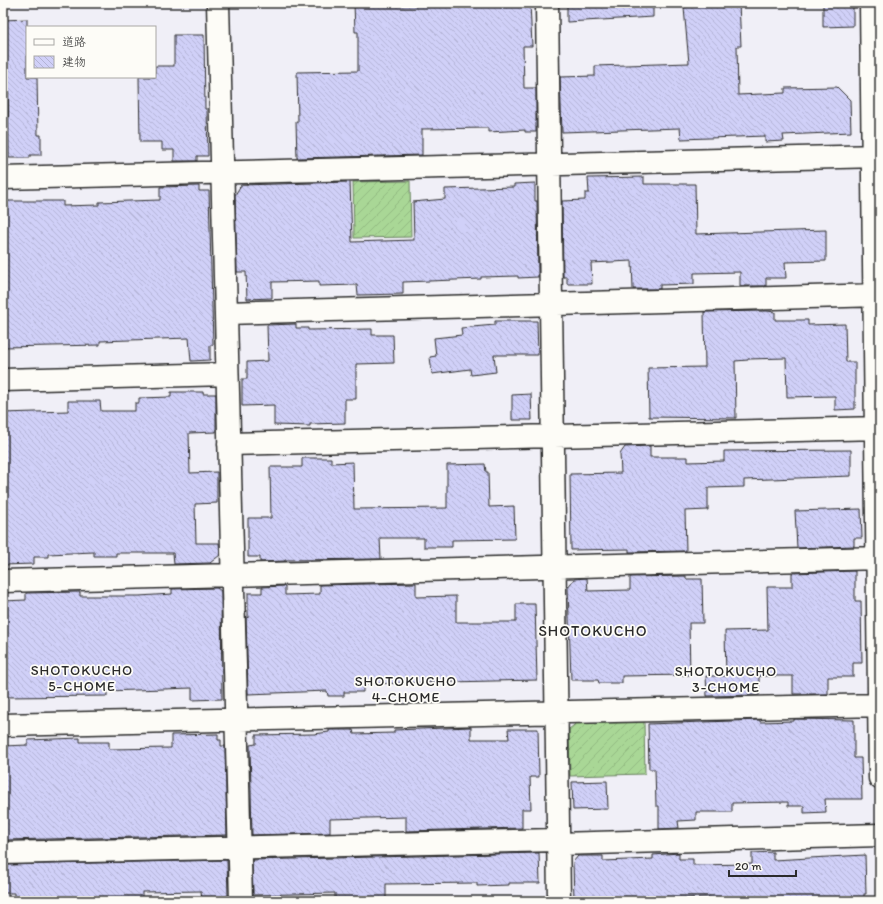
<svg xmlns="http://www.w3.org/2000/svg" width="883" height="904" font-family="Itim,'Klee One',sans-serif">
  <style>
    .garden { fill: url(#garden-furrows); stroke: #6a8160 }
    .building { fill: url(#building-back-hatch); stroke: #2b2b2b }
    .lines { fill: none; stroke-linecap: round; stroke-linejoin: round }
    .minor-casing { stroke: #2b2b2b; stroke-width: 25 }
    .minor { stroke: #fdfcf7; stroke-width: 22 }
    .labels { text-anchor: middle; stroke-width: 3.5; stroke-linejoin: round; paint-order: stroke }
    .neighbourhood-label { font-size: 14px; letter-spacing: 1px; fill: #2b2b2b; stroke: #fdfcf7 }
    .quarter-label { font-size: 15px; letter-spacing: 1px; fill: #2b2b2b; stroke: #fdfcf7 }
  </style>
  <defs>
    <pattern id="garden-furrows" width="10" height="10" patternUnits="userSpaceOnUse"><rect width="10" height="10" fill="#a9d796"/><path d="M-1 1l2-2M0 10L10 0M9 11l2-2" fill="none" stroke="#92b981"/></pattern>
    <pattern id="building-back-hatch" width="6" height="6" patternUnits="userSpaceOnUse"><rect width="6" height="6" fill="#d0d0f8"/><path d="M-1 5l2 2M0 0l6 6M5-1l2 2" fill="none" stroke="#b3b3d5"/></pattern>
  </defs>
  <rect width="100%" height="100%" fill="#f0eff7"/>
  <filter id="ink" filterUnits="userSpaceOnUse"><feTurbulence type="fractalNoise" baseFrequency=".025" numOctaves="2"/><feDisplacementMap in="SourceGraphic" scale="8" xChannelSelector="R" yChannelSelector="G"/><feConvolveMatrix kernelMatrix="1 2 1 2 8 2 1 2 1" color-interpolation-filters="sRGB"/></filter>
  <g filter="url(#ink)">
    <path class="garden" d="M 410,181 L 411,237 L 354,238 L 353,182 Z
      M 644,721 L 645,774 L 570,776 L 569,729 L 578,722 Z"/>
    <path class="building" d="M 354,3 L 388,3 L 388,6 L 444,5 L 444,3 L 530,3 L 532,46 L 523,46 L 524,88 L 536,88 L 536,132 L 525,132 L 525,130 L 488,132 L 488,128 L 422,129 L 422,155 L 297,158 L 296,122 L 298,122 L 297,72 L 358,71 L 358,32 L 355,32 Z
      M 567,3 L 653,3 L 653,17 L 567,22 Z
      M 691,3 L 739,3 L 741,46 L 737,46 L 738,95 L 785,93 L 785,88 L 837,87 L 850,100 L 851,132 L 783,135 L 784,141 L 765,142 L 765,136 L 681,139 L 680,128 L 562,132 L 560,77 L 595,76 L 595,66 L 689,63 L 684,8 Z
      M 823,3 L 853,3 L 853,26 L 823,27 Z
      M 27,19 L 27,77 L 37,77 L 38,135 L 41,135 L 41,155 L 30,155 L 30,158 L 9,158 L 8,79 L 3,79 L 3,20 Z
      M 174,35 L 204,35 L 205,109 L 207,109 L 208,156 L 197,156 L 197,161 L 174,161 L 174,150 L 162,150 L 162,142 L 140,142 L 139,77 L 155,77 L 155,66 L 174,66 Z
      M 644,177 L 644,184 L 695,184 L 696,234 L 826,230 L 826,261 L 785,262 L 786,278 L 766,278 L 766,286 L 740,286 L 740,272 L 694,273 L 694,284 L 660,285 L 660,289 L 633,289 L 632,261 L 591,263 L 592,284 L 567,284 L 567,277 L 563,277 L 562,201 L 585,200 L 585,193 L 589,193 L 588,178 Z
      M 350,182 L 352,242 L 414,240 L 413,202 L 445,199 L 445,189 L 514,187 L 514,184 L 535,183 L 535,201 L 537,201 L 538,277 L 518,278 L 518,276 L 481,277 L 481,279 L 403,282 L 403,294 L 358,295 L 357,285 L 319,286 L 319,281 L 272,282 L 272,298 L 247,299 L 246,272 L 237,272 L 235,195 L 241,185 Z
      M 199,186 L 199,191 L 209,191 L 213,345 L 210,345 L 210,360 L 191,361 L 189,338 L 100,341 L 100,345 L 3,347 L 3,201 L 63,201 L 63,206 L 99,205 L 99,202 L 160,200 L 160,187 Z
      M 767,311 L 775,312 L 775,320 L 808,320 L 808,325 L 845,324 L 846,362 L 855,362 L 855,409 L 835,410 L 835,396 L 787,397 L 786,358 L 748,359 L 748,360 L 735,361 L 736,418 L 649,417 L 648,368 L 705,367 L 704,312 Z
      M 495,321 L 537,321 L 538,355 L 494,355 L 496,372 L 471,375 L 470,369 L 432,374 L 430,357 L 436,356 L 434,338 L 462,335 L 461,328 L 495,325 Z
      M 296,324 L 296,328 L 308,328 L 308,330 L 372,329 L 372,335 L 393,335 L 394,363 L 356,364 L 356,399 L 345,399 L 345,423 L 310,424 L 310,426 L 274,425 L 274,405 L 242,406 L 242,379 L 247,379 L 247,362 L 268,361 L 267,325 Z
      M 171,392 L 203,392 L 203,394 L 216,394 L 216,432 L 189,433 L 190,473 L 217,472 L 217,503 L 195,504 L 196,543 L 219,543 L 220,555 L 210,563 L 174,564 L 173,553 L 116,553 L 116,556 L 94,556 L 94,552 L 48,554 L 48,557 L 34,557 L 34,564 L 3,565 L 3,413 L 68,411 L 68,401 L 100,401 L 101,411 L 135,411 L 135,403 L 139,403 L 139,398 L 171,397 Z
      M 531,394 L 532,420 L 512,420 L 512,395 Z
      M 650,446 L 650,457 L 688,457 L 688,462 L 724,461 L 724,451 L 851,450 L 851,476 L 744,480 L 744,487 L 708,488 L 708,510 L 685,511 L 686,551 L 629,552 L 629,549 L 571,550 L 570,474 L 621,473 L 620,454 L 625,447 Z
      M 302,458 L 331,458 L 331,463 L 353,462 L 354,509 L 447,508 L 447,465 L 485,464 L 486,472 L 488,472 L 489,507 L 514,506 L 515,539 L 452,540 L 452,547 L 424,547 L 424,538 L 380,538 L 381,559 L 285,560 L 285,561 L 260,562 L 260,557 L 248,557 L 248,518 L 271,518 L 270,467 L 302,467 Z
      M 861,509 L 862,538 L 854,538 L 854,546 L 797,548 L 795,511 Z
      M 855,571 L 855,601 L 861,601 L 862,663 L 853,663 L 853,677 L 828,677 L 828,694 L 793,694 L 793,676 L 759,676 L 759,695 L 707,696 L 706,676 L 726,676 L 725,631 L 768,630 L 767,587 L 792,587 L 792,573 Z
      M 686,576 L 686,579 L 702,579 L 703,623 L 689,623 L 690,675 L 622,676 L 622,683 L 599,683 L 598,680 L 571,680 L 568,587 L 574,579 L 587,578 L 588,591 L 630,590 L 630,577 Z
      M 416,583 L 416,597 L 456,596 L 456,622 L 516,622 L 516,604 L 535,604 L 537,680 L 363,684 L 363,692 L 344,692 L 344,696 L 328,696 L 327,691 L 248,694 L 246,616 L 248,618 L 248,593 L 262,593 L 262,587 L 285,586 L 285,595 L 320,594 L 320,585 Z
      M 217,588 L 221,591 L 222,699 L 192,700 L 192,688 L 107,691 L 107,696 L 3,697 L 3,601 L 26,600 L 26,593 L 80,592 L 80,596 L 139,596 L 172,594 L 172,589 Z
      M 794,719 L 854,720 L 854,758 L 861,758 L 862,799 L 825,799 L 826,812 L 804,813 L 804,806 L 788,806 L 788,802 L 732,803 L 732,812 L 696,812 L 696,820 L 678,821 L 679,828 L 659,829 L 659,806 L 656,806 L 655,769 L 649,769 L 648,724 L 760,720 L 760,722 L 794,721 Z
      M 471,727 L 471,739 L 509,739 L 508,729 L 538,729 L 539,777 L 530,777 L 531,809 L 522,809 L 522,828 L 406,831 L 406,817 L 330,819 L 330,833 L 252,835 L 250,745 L 256,744 L 256,735 L 314,734 L 329,732 L 329,730 L 353,730 L 354,734 L 394,733 L 394,730 Z
      M 218,734 L 218,740 L 221,740 L 221,746 L 225,746 L 227,835 L 3,840 L 3,746 L 28,745 L 28,740 L 80,738 L 80,742 L 109,742 L 109,749 L 171,748 L 171,735 Z
      M 607,781 L 608,809 L 573,810 L 572,782 Z
      M 773,852 L 773,860 L 865,855 L 866,894 L 864,894 L 864,901 L 741,901 L 709,899 L 709,897 L 574,901 L 573,862 L 578,856 L 603,856 L 603,861 L 653,859 L 653,855 L 679,853 L 679,859 L 693,859 L 693,865 L 752,864 L 752,853 Z
      M 539,853 L 540,883 L 509,883 L 509,885 L 477,886 L 477,883 L 386,884 L 386,900 L 361,901 L 361,898 L 335,898 L 335,893 L 253,895 L 252,860 Z
      M 227,860 L 228,896 L 226,896 L 227,899 L 202,900 L 201,891 L 142,892 L 142,901 L 14,901 L 14,893 L 3,893 L 3,865 Z"/>
    <g class="lines">
      <defs>
        <path id="minor" d="M 218,3 L 241,901
          M 547,3 L 559,901
          M 871,3 L 880,778
          M 3,178 L 880,156
          M 226,313 L 880,295
          M 3,380 L 227,374
          M 229,444 L 880,428
          M 3,581 L 880,558
          M 3,725 L 880,705
          M 558,844 L 880,835
          M 3,853 L 558,840"/>
      </defs>
      <use href="#minor" class="minor-casing"/>
      <use href="#minor" class="minor"/>
    </g>
  </g>
  <g class="labels">
    <g class="neighbourhood-label">
      <text x="82" y="675">SHOTOKUCHO<tspan x="82" dy="16">5-CHOME</tspan></text>
      <text x="726" y="676">SHOTOKUCHO<tspan x="726" dy="16">3-CHOME</tspan></text>
      <text x="406" y="686">SHOTOKUCHO<tspan x="406" dy="16">4-CHOME</tspan></text>
    </g>
    <g class="quarter-label">
      <text x="593" y="636">SHOTOKUCHO</text>
    </g>
  </g>
  <rect width="883" height="904" fill="none" stroke="#fdfcf7" stroke-width="16"/>
  <rect x="8" y="8" width="867" height="888" fill="none" stroke="#2b2b2b" stroke-width="1.5" filter="url(#ink)"/>
  <rect x="26" y="26" width="130" height="52" fill="#fdfcf7" stroke="#a9a8a5"/>
  <rect x="34" y="39" width="20" height="6" fill="#fdfcf7" stroke="#a9a8a5"/>
  <text x="62" y="46" font-size="12" fill="#2b2b2b">道路</text>
  <rect x="34" y="56" width="20" height="12" fill="url(#building-back-hatch)" stroke="#a9a8a5"/>
  <text x="62" y="66" font-size="12" fill="#2b2b2b">建物</text>
  <path d="M729 870v6h67v-6" fill="none" stroke="#2b2b2b" stroke-width="2"/>
  <text x="735" y="870" font-size="12" fill="#2b2b2b" stroke="#fdfcf7" stroke-width="3" paint-order="stroke">20 m</text>
</svg>
